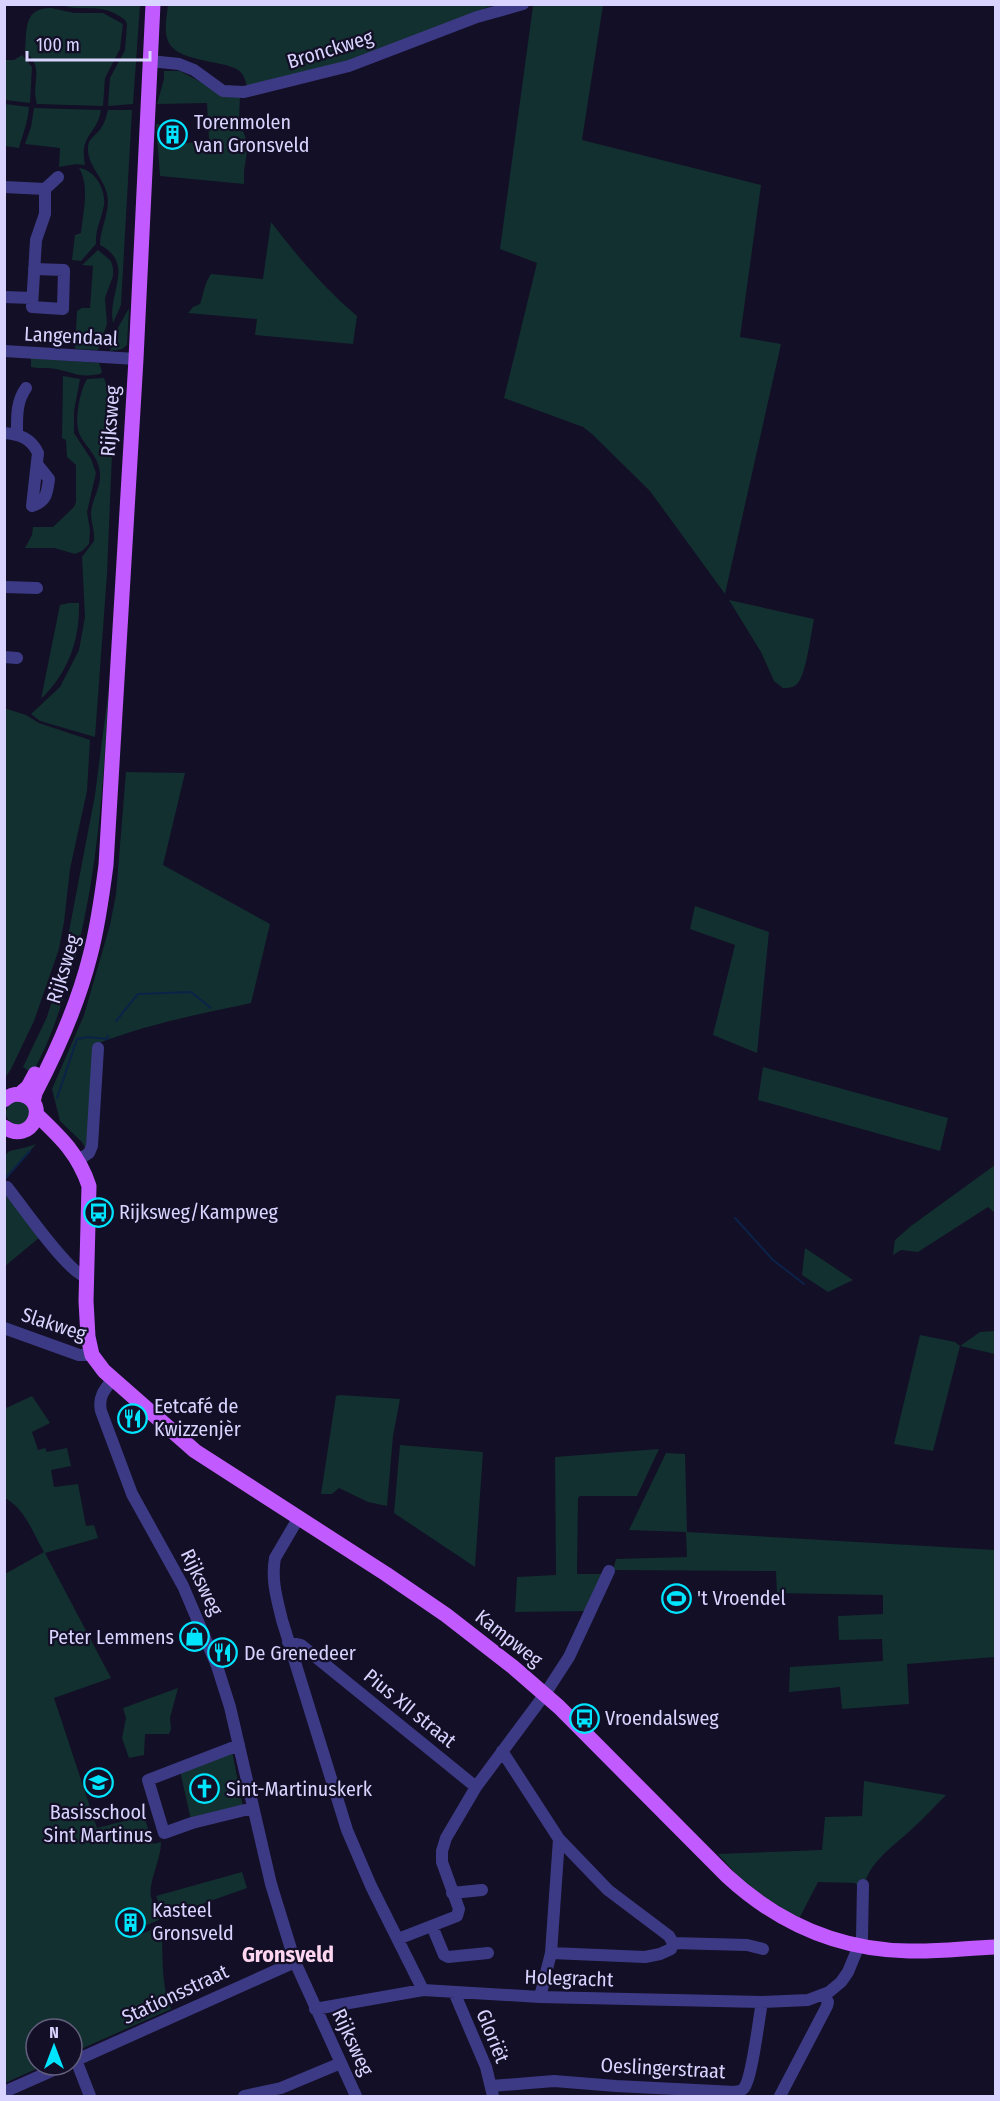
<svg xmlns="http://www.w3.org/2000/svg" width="1000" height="2101" font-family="'Fira Sans Condensed',sans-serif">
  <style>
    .green { fill: #12302f }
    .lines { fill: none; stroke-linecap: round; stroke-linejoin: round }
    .stream { stroke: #0c2248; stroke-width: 2 }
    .minor { stroke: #3d3a85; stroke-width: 12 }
    .major { stroke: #c25bff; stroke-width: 15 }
    .labels { text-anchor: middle; stroke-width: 4.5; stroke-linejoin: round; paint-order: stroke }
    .street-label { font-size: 20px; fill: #d9d4ff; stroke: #130f26 }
    .poi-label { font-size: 20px; fill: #d9d4ff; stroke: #130f26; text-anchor: start }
    .quarter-label { font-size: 22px; font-weight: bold; fill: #ffd6f0; stroke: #130f26 }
  </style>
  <rect width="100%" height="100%" fill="#130f26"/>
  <path class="green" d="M 61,5 L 140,5 L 133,104 L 108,106 L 110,78 L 125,50 L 127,24 L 125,20 C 101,1 86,13 61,5 Z
    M 168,5 L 501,5 L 491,6 L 354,61 L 247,86 C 245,80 244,74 238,70 C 221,59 173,63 167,38 C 164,28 167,15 168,5 Z
    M 543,5 L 603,5 L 582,140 L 761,185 L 740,337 L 781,344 L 725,594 L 650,491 L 592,434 L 583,427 L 504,398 L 537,263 L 500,249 L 533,6 Z
    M 51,8 L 74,13 L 103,13 L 123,24 L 120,49 L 105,78 L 103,106 L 37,104 C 30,82 46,70 25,51 C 27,30 23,8 51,8 Z
    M 22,55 L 32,67 L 30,103 L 5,100 L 5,60 L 14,60 Z
    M 164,71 L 180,71 L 214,89 L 240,97 L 239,119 L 248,145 L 244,171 L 244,184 L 160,176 L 156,124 L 163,125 L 163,138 L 169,146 L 209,140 L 207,103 L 157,104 L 164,79 Z
    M 5,104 L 29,107 C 28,122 23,133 19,148 L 5,146 Z
    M 34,108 L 101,110 C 97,135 79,134 85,165 L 76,164 L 59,167 L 60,148 L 25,144 L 31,127 Z
    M 108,110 L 132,110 L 121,305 L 113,323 C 107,293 136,264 100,245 C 100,228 111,211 107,194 C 103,176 87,166 88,147 C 88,138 97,135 101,128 C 105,123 106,116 108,110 Z
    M 79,168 C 95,170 106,189 104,205 C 102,218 95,229 96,244 L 81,261 L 72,260 L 75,235 L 81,233 C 83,212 90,186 79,168 Z
    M 271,222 C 297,256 324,288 357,316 L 353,344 L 255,335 L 257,319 L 188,313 L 193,307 L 200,304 C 204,293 204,284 211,274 L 263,279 Z
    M 98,250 L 111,261 L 113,268 L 113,276 L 105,298 L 107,324 L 98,350 L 75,349 L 77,311 L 82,308 L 90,308 L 93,266 L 82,265 Z
    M 129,308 L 127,345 L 122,349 L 110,351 L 115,333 Z
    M 31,358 L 99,363 L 102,372 L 100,374 C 76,378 77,373 56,369 C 48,367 39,369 31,367 Z
    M 63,376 L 80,379 L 74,411 L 74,433 L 91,459 L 96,473 L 87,512 L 90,530 L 89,544 L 82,551 L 75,554 L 54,548 L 25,548 L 32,535 L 33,527 L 53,527 L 74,507 L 76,502 L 76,465 L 67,457 L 66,440 L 62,438 Z
    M 104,378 L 114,407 L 107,574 L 95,737 L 40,721 L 31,714 L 60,687 L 79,650 L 85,617 L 82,557 L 94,541 C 95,531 91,523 91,513 C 92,499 101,488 100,473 C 99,456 85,447 79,433 C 74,421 80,390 87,379 Z
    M 729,600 L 814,619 C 811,633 806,676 797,684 C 793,688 788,688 783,688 L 774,681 L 761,652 Z
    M 69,603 L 79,603 C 80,640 68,673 41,699 L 60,605 Z
    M 109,687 C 103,790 97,894 65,993 C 56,1021 47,1048 32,1073 L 23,1067 L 47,1017 L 62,968 L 95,795 Z
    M 4,708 L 26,715 L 39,723 L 90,740 L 87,791 L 70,869 L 64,922 L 59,949 L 34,1021 L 11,1069 L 5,1078 Z
    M 126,772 L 185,773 L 163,865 L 270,924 L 251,1003 C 200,1014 148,1024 99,1043 L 87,1151 L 82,1142 L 60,1121 L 52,1089 L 84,1015 L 110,925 L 116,894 Z
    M 695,906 L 769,932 L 757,1053 L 713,1035 L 735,945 L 690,929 Z
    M 763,1067 L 948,1118 L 940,1151 L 758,1100 Z
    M6 1113a12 12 0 1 1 24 0a12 12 0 1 1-24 0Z
    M 36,1144 L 5,1180 C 4,1141 5,1156 36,1144 Z
    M 995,1165 L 995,1213 L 988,1207 L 918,1252 L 901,1250 L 893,1255 L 895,1240 L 911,1226 Z
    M 4,1189 L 39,1238 L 5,1266 L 4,1266 Z
    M 805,1248 L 853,1280 L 828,1292 L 802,1275 Z
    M 995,1331 L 995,1354 L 960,1346 L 933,1451 L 894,1444 L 920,1335 L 955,1342 L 960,1346 L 980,1332 Z
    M 340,1395 L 400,1399 L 393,1436 L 387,1506 L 368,1502 L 339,1488 L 332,1494 L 321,1494 L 336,1396 Z
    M 32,1396 L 50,1423 L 32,1432 L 38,1450 L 45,1448 L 47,1452 L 67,1448 L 71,1466 L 51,1470 L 54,1487 L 78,1484 L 86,1526 L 94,1525 L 98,1538 L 45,1553 L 111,1678 L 54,1698 L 97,1828 L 144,1816 L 153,1844 L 161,1842 C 161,1861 148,1881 151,1897 C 153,1905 157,1913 159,1920 L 139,1928 L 141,1934 L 161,1926 C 164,1955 160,1982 171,2009 L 72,2053 L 72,2029 L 36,2029 L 36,2065 L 45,2065 L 5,2083 L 5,1574 L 44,1552 C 33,1533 25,1509 5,1498 L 4,1409 Z
    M 400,1445 L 483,1452 L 475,1567 L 394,1513 Z
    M 659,1449 L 637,1496 L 580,1496 L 578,1498 L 577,1574 L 602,1574 L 587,1611 L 515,1612 L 517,1577 L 556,1575 L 555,1457 Z
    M 666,1453 L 685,1454 L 687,1532 L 995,1550 L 995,1657 L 907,1664 L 909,1704 L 842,1709 L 840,1687 L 789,1692 L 790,1667 L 883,1661 L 882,1639 L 839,1640 L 838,1616 L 883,1614 L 883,1595 L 777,1593 L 776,1571 L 613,1570 L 616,1559 L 687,1557 L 686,1532 L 629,1530 Z
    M 178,1688 L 170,1718 L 171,1729 L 169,1734 L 145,1734 L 144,1755 L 129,1758 L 122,1738 L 126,1718 L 123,1708 Z
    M 232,1751 L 243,1807 L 191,1820 L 180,1771 Z
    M 864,1781 L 946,1795 C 934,1807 924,1818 912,1829 C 895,1845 863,1866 864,1892 L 855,1883 L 818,1882 L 799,1919 L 745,1884 L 718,1854 L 822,1850 L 825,1817 L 862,1816 Z
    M 242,1872 L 247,1888 L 165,1917 L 156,1896 Z"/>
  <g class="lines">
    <path class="stream" d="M 116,1021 L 138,994 L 191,992 L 211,1008
      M 57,1098 L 77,1039 L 88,1037 L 107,1039 L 108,1036
      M 4,1180 L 30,1151
      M 735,1218 L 773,1260 L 804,1284"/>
    <path class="minor" d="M 150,61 L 179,64 L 194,70 L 223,91 L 244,92 L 349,66 L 477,17 L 523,4
      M 4,187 L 45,189 L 58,177
      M 34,269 L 64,270 L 63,309 L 32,307 L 36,240 L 45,214 L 45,189
      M 4,297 L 32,298
      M 4,351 L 136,359
      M 4,433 C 19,434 31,438 38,453 L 32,506 C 47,501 47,493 49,479 L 37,464
      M 17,434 C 17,417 16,402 26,388
      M 4,587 L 37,588
      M 4,657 L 17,658
      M 78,1160 L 89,1153 L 92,1146 L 98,1048
      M 7,1187 C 20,1203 70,1276 87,1277
      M 4,1328 L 79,1355 L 92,1355
      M 113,1379 C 104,1390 98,1397 101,1411 L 132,1494 L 183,1586 L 217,1666 L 230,1707 L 271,1884 L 295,1962 L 356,2096
      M 299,1517 L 275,1558 C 271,1580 277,1599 282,1620 L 347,1830 L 371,1886 L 423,1990
      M 288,1642 L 301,1645 L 476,1787
      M 239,1745 L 148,1780 L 164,1833 L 192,1823 L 253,1808
      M 502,1751 L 559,1839 L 608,1890 L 669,1936 L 673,1943 L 747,1945 L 763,1949
      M 452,1893 L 482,1890
      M 432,1926 L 444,1955 L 448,1957 L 488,1953
      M 398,1939 L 457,1916 L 459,1909 L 442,1862 L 442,1851 L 446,1838 L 476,1787 L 545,1694 L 569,1657 L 609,1571
      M 551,1953 L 645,1957 L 660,1954 L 671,1949 L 673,1943
      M 454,1992 L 486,2067 L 493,2096
      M 540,1997 L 551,1953 L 559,1839
      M 315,2009 L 423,1990 L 540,1997 L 762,2002 L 808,2000 L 829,1992 L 841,1982 L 848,1972 L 862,1938 L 863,1885
      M 76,2060 L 90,2096
      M 72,2062 L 295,1962
      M 491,2086 L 554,2081 L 616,2086 L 735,2092 C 739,2091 742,2091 744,2088 C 752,2079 759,2017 762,2002
      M 4,2092 L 65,2065
      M 244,2096 L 281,2088 L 341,2063
      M 780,2096 L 827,2006 L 828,2002 L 824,1995"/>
    <path class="major" d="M 20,1094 L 28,1087 L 35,1074
      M 4,1100 C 10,1095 15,1093 23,1095 C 50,1103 32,1146 4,1127
      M 33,1102 L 35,1093 C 58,1049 78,1004 90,956 C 98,926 102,896 106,865 L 136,359 L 153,4
      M 36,1114 C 60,1137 78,1153 89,1186 L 86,1301 L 88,1337 L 92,1355 L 104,1371 L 195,1451 L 386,1574 L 446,1615 L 513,1667 L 559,1707 L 727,1876 C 778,1923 839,1950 909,1951 C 938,1952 966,1948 996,1947"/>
  </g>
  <defs>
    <symbol id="building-ring" viewBox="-11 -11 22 22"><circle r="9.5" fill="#130f26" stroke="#00e5ff" stroke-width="1.5"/><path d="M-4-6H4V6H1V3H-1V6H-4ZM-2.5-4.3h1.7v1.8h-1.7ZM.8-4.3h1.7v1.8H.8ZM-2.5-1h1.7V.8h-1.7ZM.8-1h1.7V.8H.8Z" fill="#00e5ff"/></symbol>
    <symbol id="bus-ring" viewBox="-11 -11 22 22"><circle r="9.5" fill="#130f26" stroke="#00e5ff" stroke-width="1.5"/><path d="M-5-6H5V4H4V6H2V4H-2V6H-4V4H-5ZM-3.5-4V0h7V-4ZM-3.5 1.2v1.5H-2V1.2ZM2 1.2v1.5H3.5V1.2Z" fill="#00e5ff"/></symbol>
    <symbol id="restaurant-ring" viewBox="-11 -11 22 22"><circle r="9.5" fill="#130f26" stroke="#00e5ff" stroke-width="1.5"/><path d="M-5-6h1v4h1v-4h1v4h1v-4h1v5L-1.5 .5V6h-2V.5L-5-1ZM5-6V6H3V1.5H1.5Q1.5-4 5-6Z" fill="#00e5ff"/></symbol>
    <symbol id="stadium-ring" viewBox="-11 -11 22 22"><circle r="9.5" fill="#130f26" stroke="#00e5ff" stroke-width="1.5"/><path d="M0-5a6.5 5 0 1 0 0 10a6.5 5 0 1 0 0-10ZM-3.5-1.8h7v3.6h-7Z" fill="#00e5ff"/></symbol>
    <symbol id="shop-ring" viewBox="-11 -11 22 22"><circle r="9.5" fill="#130f26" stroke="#00e5ff" stroke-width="1.5"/><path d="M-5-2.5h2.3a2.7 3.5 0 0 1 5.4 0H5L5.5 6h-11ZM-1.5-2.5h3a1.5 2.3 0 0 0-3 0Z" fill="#00e5ff"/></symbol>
    <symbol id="school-ring" viewBox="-11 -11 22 22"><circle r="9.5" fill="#130f26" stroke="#00e5ff" stroke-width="1.5"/><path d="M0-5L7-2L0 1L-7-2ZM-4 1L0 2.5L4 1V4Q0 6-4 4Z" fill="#00e5ff"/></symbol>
    <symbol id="church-ring" viewBox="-11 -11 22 22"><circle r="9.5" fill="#130f26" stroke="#00e5ff" stroke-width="1.5"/><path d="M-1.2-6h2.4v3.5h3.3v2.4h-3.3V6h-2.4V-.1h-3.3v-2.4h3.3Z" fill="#00e5ff"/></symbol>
  </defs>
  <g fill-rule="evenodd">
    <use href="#building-ring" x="156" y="118" width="33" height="33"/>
    <use href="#bus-ring" x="82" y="1196" width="33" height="33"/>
    <use href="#restaurant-ring" x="116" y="1402" width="33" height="33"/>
    <use href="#stadium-ring" x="660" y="1582" width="33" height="33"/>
    <use href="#shop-ring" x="178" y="1620" width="33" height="33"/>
    <use href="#restaurant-ring" x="206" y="1636" width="33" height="33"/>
    <use href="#bus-ring" x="568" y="1702" width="33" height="33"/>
    <use href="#school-ring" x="82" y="1766" width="33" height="33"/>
    <use href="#church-ring" x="188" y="1772" width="33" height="33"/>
    <use href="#building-ring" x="114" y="1906" width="33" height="33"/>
  </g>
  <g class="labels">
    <g class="street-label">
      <text transform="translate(330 49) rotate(-17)" y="7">Bronckweg</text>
      <text transform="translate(71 336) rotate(3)" y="7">Langendaal</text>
      <text transform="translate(110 421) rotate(-86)" y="7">Rijksweg</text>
      <text transform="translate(63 969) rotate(-73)" y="7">Rijksweg</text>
      <text transform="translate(54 1324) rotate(18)" y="7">Slakweg</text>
      <text transform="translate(202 1582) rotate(64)" y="7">Rijksweg</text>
      <text transform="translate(509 1638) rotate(38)" y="7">Kampweg</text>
      <text transform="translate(410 1708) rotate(39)" y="7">Pius XII straat</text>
      <text transform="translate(569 1978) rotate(2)" y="7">Holegracht</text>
      <text transform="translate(175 1994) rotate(-25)" y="7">Stationsstraat</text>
      <text transform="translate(493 2036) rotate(68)" y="7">Gloriët</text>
      <text transform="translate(353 2042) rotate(65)" y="7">Rijksweg</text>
      <text transform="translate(663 2068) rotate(3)" y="7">Oeslingerstraat</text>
    </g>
    <g class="poi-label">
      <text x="194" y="129">Torenmolen<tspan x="194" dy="23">van Gronsveld</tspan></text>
      <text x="119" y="1219">Rijksweg/Kampweg</text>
      <text x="154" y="1413">Eetcafé de<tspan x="154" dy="23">Kwizzenjèr</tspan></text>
      <text x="697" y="1605">'t Vroendel</text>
      <text x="174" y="1644" text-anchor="end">Peter Lemmens</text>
      <text x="244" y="1660">De Grenedeer</text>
      <text x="605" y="1725">Vroendalsweg</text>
      <text x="226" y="1796">Sint-Martinuskerk</text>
      <text x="98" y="1819" text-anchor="middle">Basisschool<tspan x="98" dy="23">Sint Martinus</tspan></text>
      <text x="152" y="1917">Kasteel<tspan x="152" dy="23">Gronsveld</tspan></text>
    </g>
    <g class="quarter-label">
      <text x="288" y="1962">Gronsveld</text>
    </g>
  </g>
  <rect width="1000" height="2101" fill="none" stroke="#d9d4ff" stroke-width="12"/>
  <g transform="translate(54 2047)"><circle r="28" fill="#130f26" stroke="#625e7d" stroke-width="1.5"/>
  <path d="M0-4.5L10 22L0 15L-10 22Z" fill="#00e5ff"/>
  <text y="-9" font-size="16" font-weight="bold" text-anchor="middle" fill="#d9d4ff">N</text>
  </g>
  <path d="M27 51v9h123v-9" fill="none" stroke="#d9d4ff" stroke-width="3"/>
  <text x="36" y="51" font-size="18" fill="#d9d4ff" stroke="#130f26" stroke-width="4.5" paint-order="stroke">100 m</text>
</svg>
